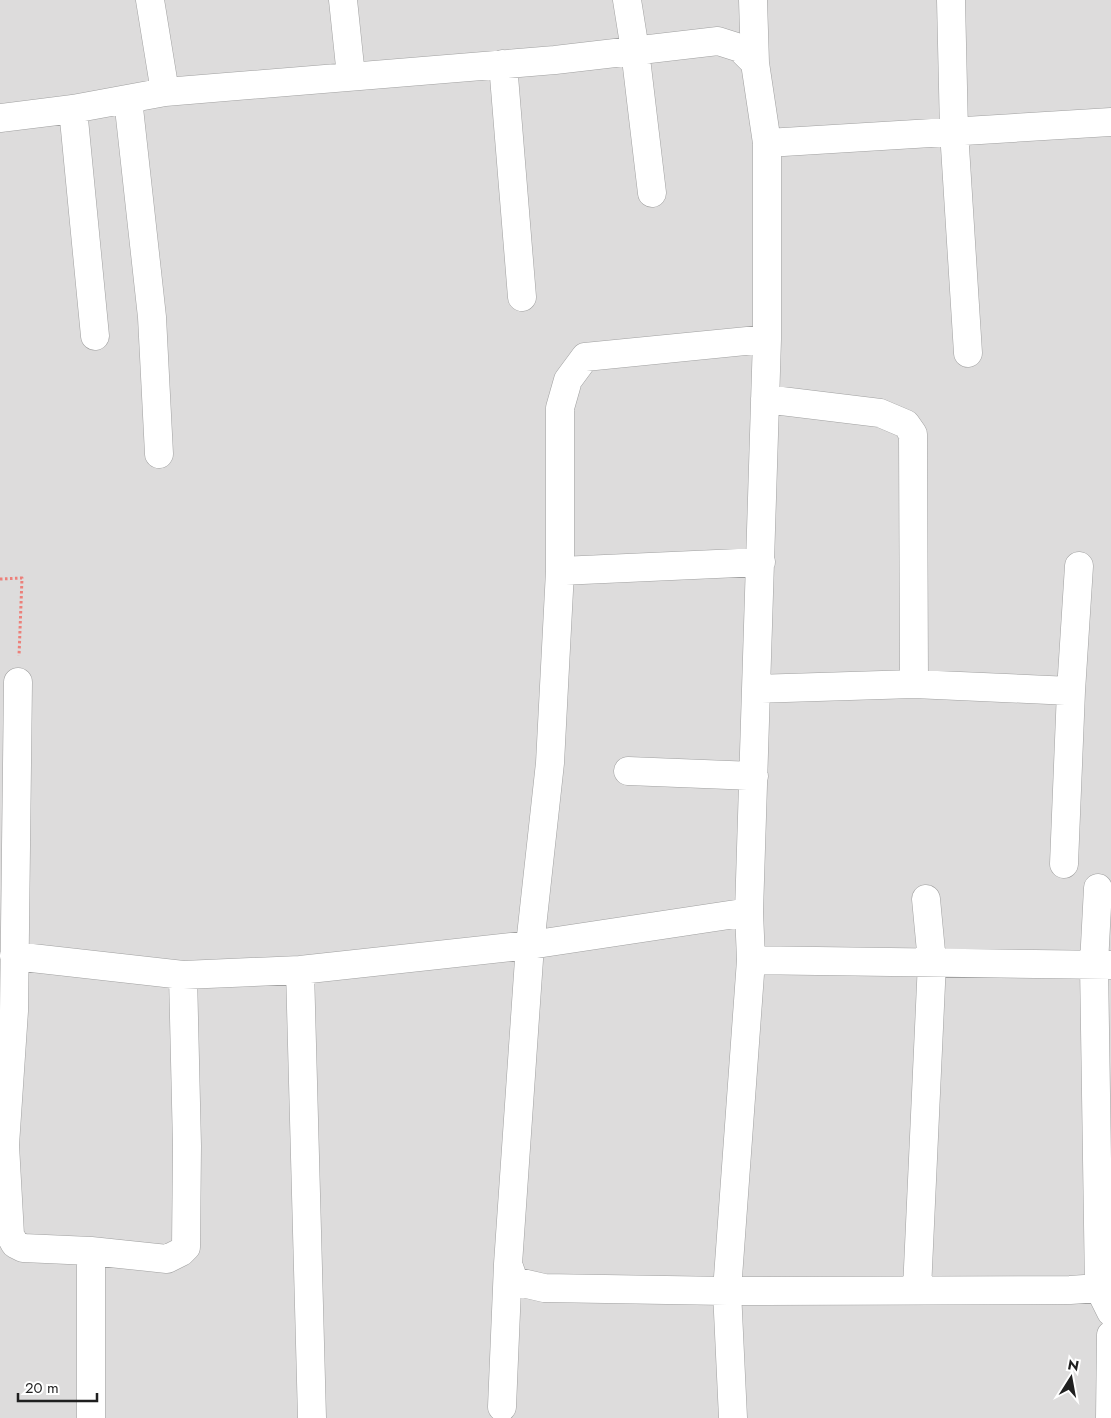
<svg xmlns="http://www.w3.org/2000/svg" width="1111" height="1418" font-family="Jost,sans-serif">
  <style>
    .residential { fill: #dddcdc }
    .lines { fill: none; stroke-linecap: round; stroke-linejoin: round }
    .minor-casing { stroke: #a0a0a0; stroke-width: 29 }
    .path { stroke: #ec807a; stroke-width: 3; stroke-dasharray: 2.5 2.5; stroke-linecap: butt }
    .minor { stroke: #fff; stroke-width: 28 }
  </style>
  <rect width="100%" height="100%" fill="#efebe6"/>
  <path class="residential" d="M 0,0 L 1111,0 L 1111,1418 L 0,1418 Z"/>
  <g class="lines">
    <defs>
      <path id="minor" d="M 150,0 L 165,92
        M 343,0 L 351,76
        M 627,0 L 635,50 L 652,193
        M 753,0 L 755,63
        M 951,0 L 954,131 L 968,353
        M 503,64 L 522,297
        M 128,99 L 152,317 L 159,454
        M 73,109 L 95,336
        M 0,118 L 73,109 L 165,92 L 555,60 L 718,41 L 740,48 L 755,63 L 767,143
        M 767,339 L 585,357 L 568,380 L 560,408 L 560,571 L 550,763 L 530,945 L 508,1264 L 514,1281 L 544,1288 L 727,1291 L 1070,1290 L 1099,1288 L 1094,964 L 1098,888
        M 765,399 L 880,413 L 906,424 L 913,434 L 914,684
        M 560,571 L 761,562
        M 757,689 L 914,684 L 1071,691
        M 628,771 L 754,776
        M 1064,864 L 1071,691 L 1079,566
        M 14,956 L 183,975
        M 751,960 L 1111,965
        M 300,970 L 312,1418
        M 0,1145 L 5,1145 L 14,1011 L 18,682
        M 5,1145 L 10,1235 L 15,1244 L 23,1248 L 91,1251
        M 1099,1288 L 1111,1312
        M 917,1290 L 932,962 L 926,899
        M 502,1407 L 508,1264
        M 91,1418 L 91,1251 L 167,1259 L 181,1252 L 186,1247 L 187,1146 L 183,975 L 300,970 L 530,945 L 749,912
        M 733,1418 L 727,1291 L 751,960 L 749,912 L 767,339 L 767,143 L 1111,122
        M 1110,1418 L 1111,1335"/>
    </defs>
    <use href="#minor" class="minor-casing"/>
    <path class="path" d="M 0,579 L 22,578 L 19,656"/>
    <use href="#minor" class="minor"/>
  </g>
  <g transform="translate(1071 1378) rotate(11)" stroke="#ffffff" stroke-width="4" paint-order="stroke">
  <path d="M0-4L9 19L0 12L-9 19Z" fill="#1f1f1f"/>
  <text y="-8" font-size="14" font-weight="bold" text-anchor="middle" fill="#1f1f1f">N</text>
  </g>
  <path d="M18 1393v8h79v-8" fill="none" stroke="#1f1f1f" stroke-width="2.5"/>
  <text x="25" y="1393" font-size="15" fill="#1f1f1f" stroke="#ffffff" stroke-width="4" paint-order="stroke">20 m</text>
</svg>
